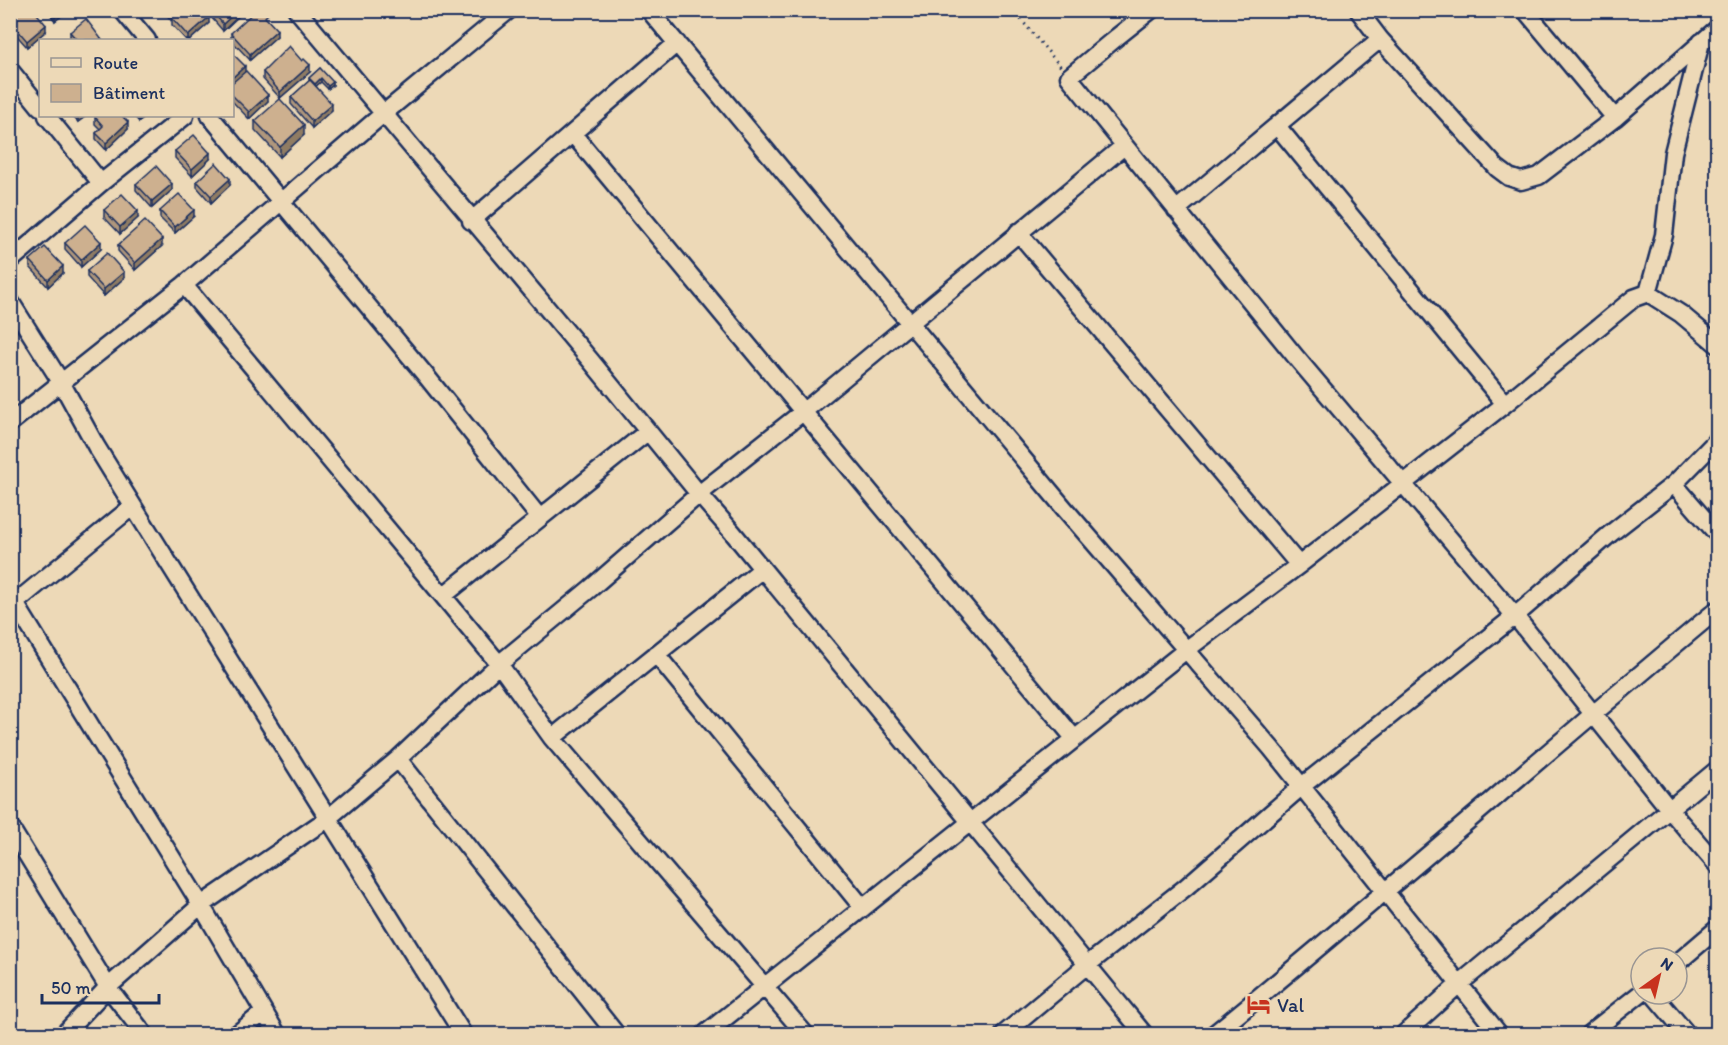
<svg xmlns="http://www.w3.org/2000/svg" width="1728" height="1045" font-family="Itim,sans-serif">
  <style>
    .lines { fill: none; stroke-linecap: round; stroke-linejoin: round }
    .street-casing { stroke: #1b2f5e; stroke-width: 21 }
    .path { stroke: #1b2f5e; stroke-width: 3; stroke-dasharray: 1.5 4.5; stroke-linecap: butt }
    .street { stroke: #edd9b7; stroke-width: 16 }
    .wall { fill: #b0977b; stroke: #1b2f5e; stroke-width: 1.5 }
    .shaded-wall { fill: #907b64; stroke: #1b2f5e; stroke-width: 1.5 }
    .building { fill: #cdb08f; stroke: #1b2f5e; stroke-width: 1.5 }
    .labels { text-anchor: middle; stroke-width: 4.5; stroke-linejoin: round; paint-order: stroke }
    .poi-label { font-size: 20px; fill: #1b2f5e; stroke: #edd9b7; text-anchor: start }
  </style>
  <rect width="100%" height="100%" fill="#edd9b7"/>
  <filter id="ink" filterUnits="userSpaceOnUse"><feTurbulence type="fractalNoise" baseFrequency=".0167" numOctaves="2"/><feDisplacementMap in="SourceGraphic" scale="12" xChannelSelector="R" yChannelSelector="G"/><feConvolveMatrix kernelMatrix="1 2 1 2 8 2 1 2 1" color-interpolation-filters="sRGB"/></filter>
  <g filter="url(#ink)">
    <g class="lines">
      <defs>
        <path id="street" d="M 122,10 L 147,40
          M 297,10 L 591,361 L 699,494 L 733,533 L 1144,1034
          M 649,10 L 1064,508 L 1271,748 L 1499,1034
          M 1151,10 L 1117,37 L 1069,77 L 1295,356 L 1515,616 L 1669,809 L 1718,866
          M 1358,10 L 1380,39 L 1497,168 L 1509,177 L 1521,181 L 1539,176 L 1615,118 L 1718,28
          M 1525,10 L 1615,118
          M 1717,10 L 1718,11
          M 10,70 L 40,107
          M 47,116 L 101,183
          M 210,116 L 427,377 L 539,517
          M 1277,126 L 1505,404
          M 573,134 L 1074,738
          M 1176,210 L 1380,39
          M 471,221 L 677,43
          M 1018,232 L 1299,565
          M 10,261 L 101,183 L 185,116
          M 184,285 L 443,596 L 499,664 L 552,738 L 805,1034
          M 1648,293 L 1664,235 L 1673,153 L 1701,42
          M 1648,293 L 1681,314 L 1718,345
          M 10,301 L 61,382 L 96,446 L 133,506 L 463,1034
          M 10,423 L 184,285 L 383,114 L 509,10
          M 1674,484 L 1718,535
          M 443,596 L 647,432
          M 15,603 L 133,506
          M 10,606 L 15,603 L 201,905 L 277,1034
          M 656,654 L 863,908
          M 552,738 L 761,570
          M 398,759 L 616,1034
          M 10,827 L 108,987 L 144,1034
          M 1677,963 L 1718,928
          M 1653,994 L 1687,1034
          M 64,1034 L 108,987 L 201,905 L 327,819 L 398,759 L 499,664 L 591,588 L 699,494 L 804,411 L 1124,146
          M 237,1034 L 264,1012
          M 705,1034 L 1186,650 L 1299,565 L 1505,404 L 1634,298 L 1648,293
          M 1004,1034 L 1087,965 L 1186,887 L 1302,786 L 1515,616 L 1610,534 L 1674,484 L 1718,439
          M 1214,1034 C 1384,896 1548,750 1718,609
          M 1404,1034 L 1459,984 L 1718,769
          M 1589,1034 L 1641,993"/>
      </defs>
      <use href="#street" class="street-casing"/>
      <path class="path" d="M 1013,10 L 1061,67"/>
      <use href="#street" class="street"/>
    </g>
    <path class="wall" d="M 47,10 L 69,10 L 55,21 Z
      M 162,10 L 203,10 L 209,23 L 190,40 L 186,40 L 172,25 L 172,19 L 171,20 Z
      M 205,10 L 245,10 L 223,31 Z
      M 10,20 L 46,31 L 27,47 L 10,28 Z
      M 268,20 L 277,36 L 250,60 L 231,40 L 231,33 Z
      M 70,32 L 102,40 L 72,40 L 70,38 Z
      M 232,53 L 245,72 L 268,101 L 249,119 L 232,101 Z
      M 320,68 L 333,85 L 328,89 L 321,82 L 316,86 L 332,110 L 312,128 L 291,104 L 291,97 L 309,81 L 309,78 Z
      M 263,72 L 310,72 L 280,98 L 263,79 Z
      M 72,116 L 86,116 L 78,122 Z
      M 134,116 L 147,116 L 139,122 Z
      M 95,117 L 128,129 L 106,150 L 96,139 L 96,133 L 100,129 L 95,124 Z
      M 255,121 L 304,135 L 280,157 L 255,130 Z
      M 175,151 L 210,159 L 192,176 L 175,158 Z
      M 197,181 L 230,185 L 211,203 L 197,187 Z
      M 136,184 L 172,190 L 152,208 L 136,190 Z
      M 104,210 L 138,218 L 120,234 L 104,217 Z
      M 160,211 L 194,216 L 175,233 L 160,218 Z
      M 65,243 L 101,249 L 81,267 L 65,249 Z
      M 118,245 L 162,246 L 135,270 L 118,251 Z
      M 30,260 L 63,273 L 48,287 L 30,267 Z
      M 87,271 L 124,278 L 104,296 L 87,277 Z"/>
    <path class="shaded-wall" d="M 60,10 L 69,10 L 55,21 L 55,14 Z
      M 174,10 L 182,10 L 171,20 L 171,14 Z
      M 238,10 L 245,10 L 223,31 L 223,24 Z
      M 209,17 L 209,23 L 190,40 L 188,40 L 188,36 Z
      M 46,25 L 46,31 L 27,47 L 27,41 Z
      M 277,30 L 277,36 L 250,60 L 250,54 Z
      M 310,65 L 310,72 L 280,98 L 280,92 Z
      M 245,66 L 245,73 L 232,84 L 232,78 Z
      M 321,78 L 321,82 L 315,87 L 315,84 Z
      M 333,82 L 333,85 L 328,89 L 328,86 Z
      M 268,95 L 268,101 L 249,119 L 249,112 Z
      M 332,104 L 332,110 L 312,128 L 312,121 Z
      M 78,116 L 86,116 L 78,122 Z
      M 139,116 L 147,116 L 139,122 Z
      M 128,122 L 128,129 L 106,150 L 106,143 Z
      M 304,125 L 304,135 L 280,157 L 280,147 Z
      M 210,153 L 210,159 L 192,176 L 192,169 Z
      M 230,179 L 230,185 L 211,203 L 211,196 Z
      M 172,184 L 172,190 L 152,208 L 152,201 Z
      M 194,210 L 194,216 L 175,233 L 175,227 Z
      M 138,211 L 138,218 L 120,234 L 120,227 Z
      M 162,239 L 162,246 L 135,270 L 135,263 Z
      M 101,242 L 101,249 L 81,267 L 81,260 Z
      M 63,266 L 63,273 L 48,287 L 48,280 Z
      M 124,272 L 124,278 L 104,296 L 104,289 Z"/>
    <path class="building" d="M 22,10 L 34,10 L 46,25 L 27,41 L 10,21 L 10,20 Z
      M 52,10 L 60,10 L 55,14 Z
      M 180,10 L 203,10 L 209,17 L 188,36 L 172,18 Z
      M 211,10 L 238,10 L 223,24 Z
      M 256,10 L 265,10 L 268,14 L 265,17 L 277,30 L 250,54 L 231,33 Z
      M 86,19 L 102,40 L 77,40 L 70,32 Z
      M 289,46 L 302,61 L 304,59 L 310,65 L 280,92 L 263,72 Z
      M 232,53 L 245,66 L 232,78 Z
      M 320,68 L 333,82 L 328,86 L 321,78 L 315,84 L 309,78 Z
      M 246,71 L 268,95 L 249,112 L 232,95 L 232,83 Z
      M 310,80 L 332,104 L 312,121 L 291,97 Z
      M 280,99 L 304,125 L 280,147 L 255,121 Z
      M 96,116 L 122,116 L 128,122 L 106,143 L 96,133 L 103,126 L 95,117 Z
      M 194,135 L 210,153 L 192,169 L 175,151 Z
      M 216,163 L 230,179 L 211,196 L 197,181 Z
      M 156,166 L 172,184 L 152,201 L 136,184 Z
      M 122,194 L 138,211 L 120,227 L 104,210 Z
      M 179,194 L 194,210 L 175,227 L 160,211 Z
      M 145,221 L 162,239 L 135,263 L 118,245 Z
      M 85,225 L 101,242 L 81,260 L 65,243 Z
      M 45,247 L 63,266 L 48,280 L 30,260 Z
      M 107,253 L 124,272 L 104,289 L 87,271 Z"/>
  </g>
  <defs>
    <symbol id="hotel-bare" viewBox="-9 -9 18 18"><path d="M-6-4.5h1.5V1H6V5H4.5V3h-9V5H-6ZM-4 0a1.8 1.8 0 1 1 3.6 0ZM.5 0V-2.5h3Q6-2.5 6 0Z" fill="#c8321e" stroke="#edd9b7" stroke-width="2.5" paint-order="stroke"/></symbol>
  </defs>
  <g fill-rule="evenodd">
    <use href="#hotel-bare" x="1242" y="988" width="33" height="33"/>
  </g>
  <g class="labels">
    <g class="poi-label">
      <text x="1277" y="1012">Val</text>
    </g>
  </g>
  <rect width="1728" height="1045" fill="none" stroke="#edd9b7" stroke-width="36"/>
  <rect x="18" y="18" width="1692" height="1009" fill="none" stroke="#1b2f5e" stroke-width="2" filter="url(#ink)"/>
  <rect x="39" y="39" width="195" height="78" fill="#edd9b7" stroke="#999593" stroke-width="1.5"/>
  <rect x="51" y="58" width="30" height="9" fill="#edd9b7" stroke="#999593" stroke-width="1.5"/>
  <text x="93" y="69" font-size="18" fill="#1b2f5e">Route</text>
  <rect x="51" y="84" width="30" height="18" fill="#cdb08f" stroke="#999593" stroke-width="1.5"/>
  <text x="93" y="99" font-size="18" fill="#1b2f5e">Bâtiment</text>
  <g transform="translate(1659 976) rotate(34)"><circle r="28" fill="#edd9b7" stroke="#999593" stroke-width="1.5"/>
  <path d="M0-4.5L10 22L0 15L-10 22Z" fill="#c8321e"/>
  <text y="-9" font-size="16" font-weight="bold" text-anchor="middle" fill="#1b2f5e">N</text>
  </g>
  <path d="M42 994v9h117v-9" fill="none" stroke="#1b2f5e" stroke-width="3"/>
  <text x="51" y="994" font-size="18" fill="#1b2f5e" stroke="#edd9b7" stroke-width="4.5" paint-order="stroke">50 m</text>
</svg>
